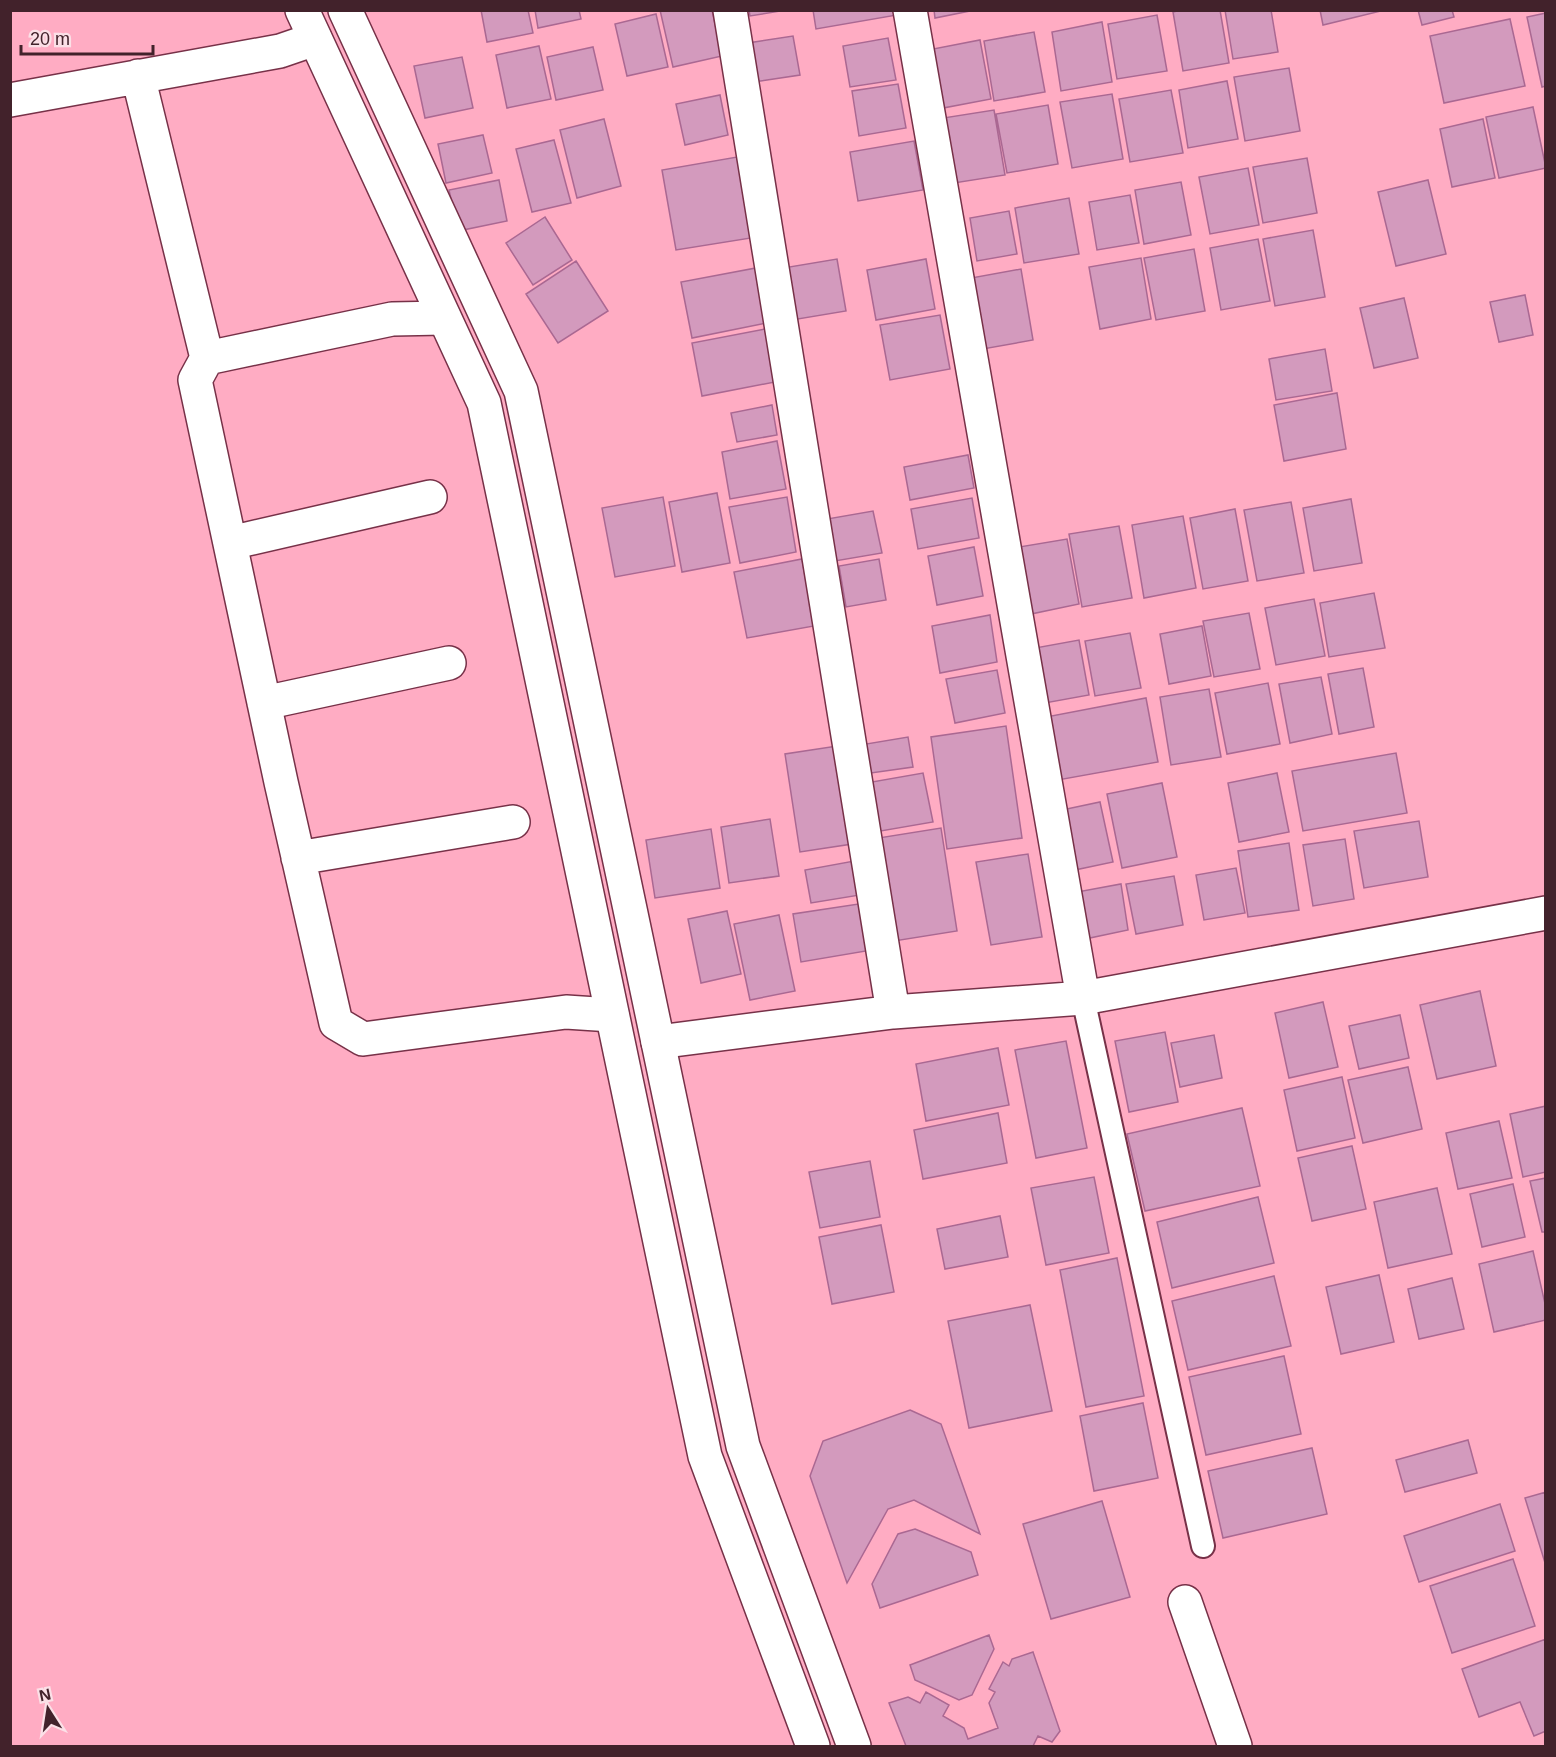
<svg xmlns="http://www.w3.org/2000/svg" width="1556" height="1757" font-family="Helvetica,sans-serif">
  <style>
    .building { fill: #d39abd; stroke: #aa6892; stroke-width: 1.5 }
    .lines { fill: none; stroke-linecap: round; stroke-linejoin: round }
    .service-casing { stroke: #773148; stroke-width: 26 }
    .minor-casing { stroke: #773148; stroke-width: 36 }
    .tertiary-casing { stroke: #773148; stroke-width: 36 }
    .service { stroke: #fff; stroke-width: 22 }
    .minor { stroke: #fff; stroke-width: 33 }
    .tertiary { stroke: #fff; stroke-width: 33 }
  </style>
  <rect width="100%" height="100%" fill="#ffacc3"/>
  <path class="building" d="M 481,10 L 528,10 L 533,33 L 487,42 Z
    M 535,10 L 579,10 L 581,19 L 538,28 Z
    M 660,10 L 712,10 L 722,56 L 673,67 Z
    M 749,10 L 786,10 L 750,16 Z
    M 813,10 L 896,10 L 897,15 L 816,29 Z
    M 934,10 L 975,10 L 935,18 Z
    M 1181,10 L 1220,10 L 1229,63 L 1183,71 L 1173,12 Z
    M 1225,10 L 1271,10 L 1278,52 L 1233,59 Z
    M 1320,10 L 1381,10 L 1381,11 L 1323,25 Z
    M 1418,10 L 1452,10 L 1454,17 L 1422,25 Z
    M 1546,13 L 1546,86 L 1542,87 L 1527,17 Z
    M 656,14 L 668,67 L 627,76 L 615,24 Z
    M 1157,15 L 1167,71 L 1117,79 L 1108,24 Z
    M 1510,19 L 1525,86 L 1444,103 L 1430,36 Z
    M 1102,22 L 1112,82 L 1061,91 L 1052,32 Z
    M 1034,32 L 1045,92 L 994,101 L 984,41 Z
    M 793,36 L 800,75 L 754,82 L 748,43 Z
    M 888,38 L 896,80 L 850,87 L 843,46 Z
    M 980,40 L 991,99 L 943,108 L 933,49 Z
    M 539,46 L 551,99 L 507,108 L 496,55 Z
    M 593,47 L 603,90 L 556,100 L 547,57 Z
    M 462,57 L 473,108 L 425,118 L 414,66 Z
    M 1289,68 L 1300,131 L 1245,141 L 1234,77 Z
    M 1227,81 L 1238,139 L 1188,148 L 1179,90 Z
    M 898,84 L 906,128 L 859,136 L 852,91 Z
    M 1171,90 L 1183,153 L 1130,162 L 1119,99 Z
    M 1112,94 L 1123,159 L 1072,168 L 1060,102 Z
    M 720,95 L 728,135 L 685,145 L 676,104 Z
    M 1048,105 L 1058,164 L 1007,173 L 996,114 Z
    M 1533,107 L 1546,168 L 1499,178 L 1486,117 Z
    M 994,110 L 1005,175 L 954,183 L 943,118 Z
    M 604,119 L 621,186 L 577,198 L 560,130 Z
    M 1483,119 L 1495,178 L 1452,187 L 1440,129 Z
    M 483,135 L 492,173 L 446,183 L 438,144 Z
    M 554,140 L 571,203 L 532,212 L 516,149 Z
    M 914,141 L 923,190 L 858,201 L 850,152 Z
    M 737,157 L 751,238 L 676,250 L 662,170 Z
    M 1307,158 L 1317,213 L 1263,223 L 1253,167 Z
    M 1248,168 L 1259,225 L 1210,234 L 1199,177 Z
    M 499,180 L 507,221 L 458,231 L 449,190 Z
    M 1428,180 L 1446,254 L 1396,266 L 1378,192 Z
    M 1181,182 L 1191,235 L 1144,244 L 1135,190 Z
    M 1130,195 L 1139,243 L 1097,250 L 1089,202 Z
    M 1069,198 L 1079,254 L 1024,263 L 1015,208 Z
    M 1009,211 L 1017,254 L 977,261 L 970,218 Z
    M 545,217 L 572,260 L 533,285 L 506,243 Z
    M 1313,230 L 1325,297 L 1275,306 L 1263,239 Z
    M 1258,239 L 1270,301 L 1221,310 L 1210,248 Z
    M 1194,249 L 1205,311 L 1156,320 L 1144,258 Z
    M 1141,258 L 1151,319 L 1100,329 L 1089,267 Z
    M 837,259 L 846,311 L 792,320 L 783,268 Z
    M 926,259 L 935,309 L 876,320 L 867,270 Z
    M 576,261 L 608,311 L 558,343 L 526,294 Z
    M 756,268 L 766,323 L 692,338 L 681,282 Z
    M 1021,269 L 1033,340 L 983,349 L 971,278 Z
    M 1525,295 L 1533,335 L 1499,342 L 1490,302 Z
    M 1404,298 L 1418,358 L 1374,368 L 1360,308 Z
    M 940,315 L 950,369 L 890,380 L 880,325 Z
    M 765,329 L 775,382 L 702,396 L 692,343 Z
    M 1325,349 L 1332,391 L 1276,400 L 1269,359 Z
    M 1337,393 L 1346,449 L 1284,461 L 1274,405 Z
    M 772,405 L 777,435 L 737,442 L 731,413 Z
    M 777,441 L 786,489 L 730,499 L 722,452 Z
    M 968,455 L 974,488 L 910,500 L 904,467 Z
    M 717,493 L 730,563 L 682,572 L 669,502 Z
    M 663,497 L 675,566 L 615,577 L 602,508 Z
    M 787,497 L 796,552 L 740,563 L 729,507 Z
    M 972,498 L 979,538 L 918,549 L 911,509 Z
    M 1351,499 L 1362,563 L 1314,571 L 1303,508 Z
    M 1291,502 L 1304,573 L 1257,581 L 1244,510 Z
    M 1235,509 L 1248,581 L 1203,589 L 1190,518 Z
    M 873,511 L 882,553 L 835,561 L 827,519 Z
    M 1183,516 L 1196,588 L 1144,598 L 1132,525 Z
    M 1119,526 L 1132,598 L 1082,607 L 1069,534 Z
    M 1067,539 L 1079,604 L 1031,614 L 1019,547 Z
    M 974,547 L 983,596 L 937,605 L 928,556 Z
    M 802,559 L 814,626 L 747,638 L 734,572 Z
    M 879,559 L 886,600 L 846,607 L 839,566 Z
    M 1374,593 L 1385,648 L 1329,657 L 1320,603 Z
    M 1314,599 L 1325,656 L 1276,665 L 1265,608 Z
    M 1249,613 L 1260,669 L 1214,677 L 1203,621 Z
    M 990,615 L 997,662 L 940,673 L 932,626 Z
    M 1202,626 L 1211,676 L 1169,684 L 1160,634 Z
    M 1130,633 L 1141,688 L 1095,696 L 1085,641 Z
    M 1079,640 L 1089,695 L 1045,703 L 1035,648 Z
    M 1363,668 L 1374,727 L 1339,734 L 1328,674 Z
    M 997,670 L 1005,713 L 955,723 L 946,679 Z
    M 1321,677 L 1332,734 L 1290,743 L 1279,684 Z
    M 1268,683 L 1280,744 L 1227,754 L 1215,693 Z
    M 1209,689 L 1221,757 L 1171,765 L 1160,697 Z
    M 1146,698 L 1158,762 L 1058,780 L 1046,717 Z
    M 1006,726 L 1022,838 L 947,849 L 931,737 Z
    M 908,737 L 913,767 L 871,773 L 866,744 Z
    M 837,746 L 852,844 L 800,852 L 785,754 Z
    M 1396,753 L 1407,813 L 1303,831 L 1292,771 Z
    M 923,773 L 933,822 L 875,832 L 866,783 Z
    M 1277,773 L 1289,832 L 1239,842 L 1228,783 Z
    M 1162,783 L 1177,857 L 1122,868 L 1107,794 Z
    M 1100,802 L 1113,862 L 1070,871 L 1057,811 Z
    M 770,819 L 779,876 L 729,883 L 721,827 Z
    M 1419,821 L 1428,877 L 1364,888 L 1354,831 Z
    M 941,828 L 957,931 L 888,942 L 872,839 Z
    M 711,829 L 720,888 L 655,898 L 646,840 Z
    M 1345,839 L 1354,899 L 1313,906 L 1303,845 Z
    M 1289,843 L 1299,910 L 1248,917 L 1238,851 Z
    M 1028,854 L 1042,937 L 991,945 L 976,862 Z
    M 854,861 L 860,895 L 811,903 L 805,870 Z
    M 1236,868 L 1245,913 L 1204,920 L 1196,875 Z
    M 1174,876 L 1183,925 L 1136,934 L 1126,884 Z
    M 1121,884 L 1128,930 L 1085,939 L 1077,892 Z
    M 865,903 L 872,950 L 801,962 L 793,914 Z
    M 727,911 L 741,974 L 701,983 L 688,919 Z
    M 779,915 L 795,991 L 750,1000 L 734,924 Z
    M 1480,991 L 1496,1066 L 1437,1079 L 1420,1005 Z
    M 1323,1002 L 1338,1067 L 1289,1078 L 1275,1013 Z
    M 1400,1015 L 1409,1058 L 1359,1069 L 1349,1026 Z
    M 1165,1032 L 1178,1102 L 1129,1112 L 1115,1041 Z
    M 1214,1035 L 1222,1078 L 1180,1087 L 1171,1043 Z
    M 1066,1041 L 1087,1148 L 1036,1158 L 1015,1050 Z
    M 998,1048 L 1009,1105 L 926,1121 L 916,1064 Z
    M 1408,1067 L 1422,1129 L 1363,1143 L 1348,1080 Z
    M 1342,1077 L 1355,1138 L 1297,1151 L 1284,1090 Z
    M 1546,1106 L 1546,1172 L 1523,1177 L 1510,1114 Z
    M 1242,1108 L 1260,1186 L 1145,1211 L 1127,1134 Z
    M 998,1113 L 1007,1163 L 923,1179 L 914,1130 Z
    M 1499,1121 L 1512,1178 L 1458,1189 L 1446,1133 Z
    M 1352,1146 L 1366,1209 L 1312,1221 L 1298,1158 Z
    M 870,1161 L 880,1217 L 820,1228 L 809,1172 Z
    M 1094,1177 L 1109,1253 L 1046,1265 L 1031,1188 Z
    M 1546,1178 L 1546,1232 L 1542,1232 L 1530,1181 Z
    M 1513,1184 L 1525,1237 L 1482,1247 L 1470,1194 Z
    M 1437,1188 L 1452,1254 L 1388,1268 L 1374,1202 Z
    M 1258,1197 L 1274,1263 L 1172,1288 L 1157,1222 Z
    M 1000,1216 L 1008,1257 L 945,1269 L 937,1229 Z
    M 881,1225 L 894,1292 L 832,1304 L 819,1237 Z
    M 1533,1251 L 1546,1308 L 1546,1320 L 1494,1332 L 1479,1264 Z
    M 1117,1258 L 1144,1396 L 1086,1407 L 1060,1270 Z
    M 1379,1275 L 1394,1342 L 1341,1354 L 1326,1287 Z
    M 1274,1276 L 1291,1346 L 1188,1370 L 1172,1301 Z
    M 1452,1278 L 1464,1329 L 1419,1339 L 1408,1289 Z
    M 1030,1305 L 1052,1411 L 969,1428 L 948,1321 Z
    M 1284,1356 L 1301,1434 L 1206,1455 L 1189,1377 Z
    M 1143,1403 L 1158,1478 L 1094,1491 L 1080,1416 Z
    M 910,1410 L 941,1424 L 980,1534 L 914,1500 L 888,1509 L 847,1583 L 810,1476 L 823,1441 Z
    M 1468,1440 L 1477,1473 L 1405,1492 L 1396,1460 Z
    M 1312,1448 L 1327,1514 L 1223,1538 L 1208,1471 Z
    M 1546,1492 L 1546,1566 L 1525,1498 Z
    M 1102,1501 L 1130,1597 L 1051,1619 L 1023,1524 Z
    M 1500,1504 L 1515,1551 L 1419,1582 L 1404,1536 Z
    M 915,1529 L 971,1552 L 978,1575 L 880,1608 L 872,1584 L 898,1534 Z
    M 1513,1559 L 1535,1626 L 1452,1653 L 1430,1586 Z
    M 989,1635 L 994,1649 L 972,1695 L 959,1700 L 915,1680 L 910,1665 Z
    M 1546,1639 L 1546,1731 L 1534,1736 L 1520,1702 L 1479,1717 L 1462,1669 Z
    M 1033,1652 L 1060,1731 L 1052,1742 L 1038,1736 L 1033,1746 L 906,1746 L 889,1703 L 908,1697 L 920,1703 L 926,1692 L 949,1705 L 943,1716 L 964,1728 L 968,1739 L 998,1728 L 989,1703 L 995,1692 L 989,1689 L 1003,1662 L 1009,1666 L 1012,1659 Z"/>
  <g class="lines">
    <defs>
      <path id="service" d="M 1083,998 L 1203,1546"/>
      <path id="minor" d="M 730,10 L 893,1012
        M 910,10 L 1083,998
        M 138,76 L 207,358
        M 10,100 L 280,51 L 315,39
        M 444,318 L 392,319 L 207,358 L 195,380 L 281,782 L 336,1023 L 363,1039 L 566,1012 L 612,1015
        M 230,543 L 430,497
        M 264,703 L 449,663
        M 298,858 L 513,822
        M 658,1042 L 893,1012 L 1083,998 L 1546,913
        M 1185,1602 L 1235,1746"/>
      <path id="tertiary" d="M 302,10 L 484,403 L 705,1456 L 813,1746
        M 345,10 L 521,391 L 743,1446 L 854,1746"/>
    </defs>
    <use href="#service" class="service-casing"/>
    <use href="#minor" class="minor-casing"/>
    <use href="#tertiary" class="tertiary-casing"/>
    <use href="#service" class="service"/>
    <use href="#minor" class="minor"/>
    <use href="#tertiary" class="tertiary"/>
  </g>
  <rect width="1556" height="1757" fill="none" stroke="#42222b" stroke-width="24"/>
  <g transform="translate(48 1709) rotate(348)" stroke="#fbe0e7" stroke-width="4.5" paint-order="stroke">
  <path d="M0-4.5L10 22L0 15L-10 22Z" fill="#42222b"/>
  <text y="-9" font-size="16" font-weight="bold" text-anchor="middle" fill="#42222b">N</text>
  </g>
  <path d="M21 45v9h132v-9" fill="none" stroke="#42222b" stroke-width="3"/>
  <text x="30" y="45" font-size="18" fill="#42222b" stroke="#fbe0e7" stroke-width="4.5" paint-order="stroke">20 m</text>
</svg>
